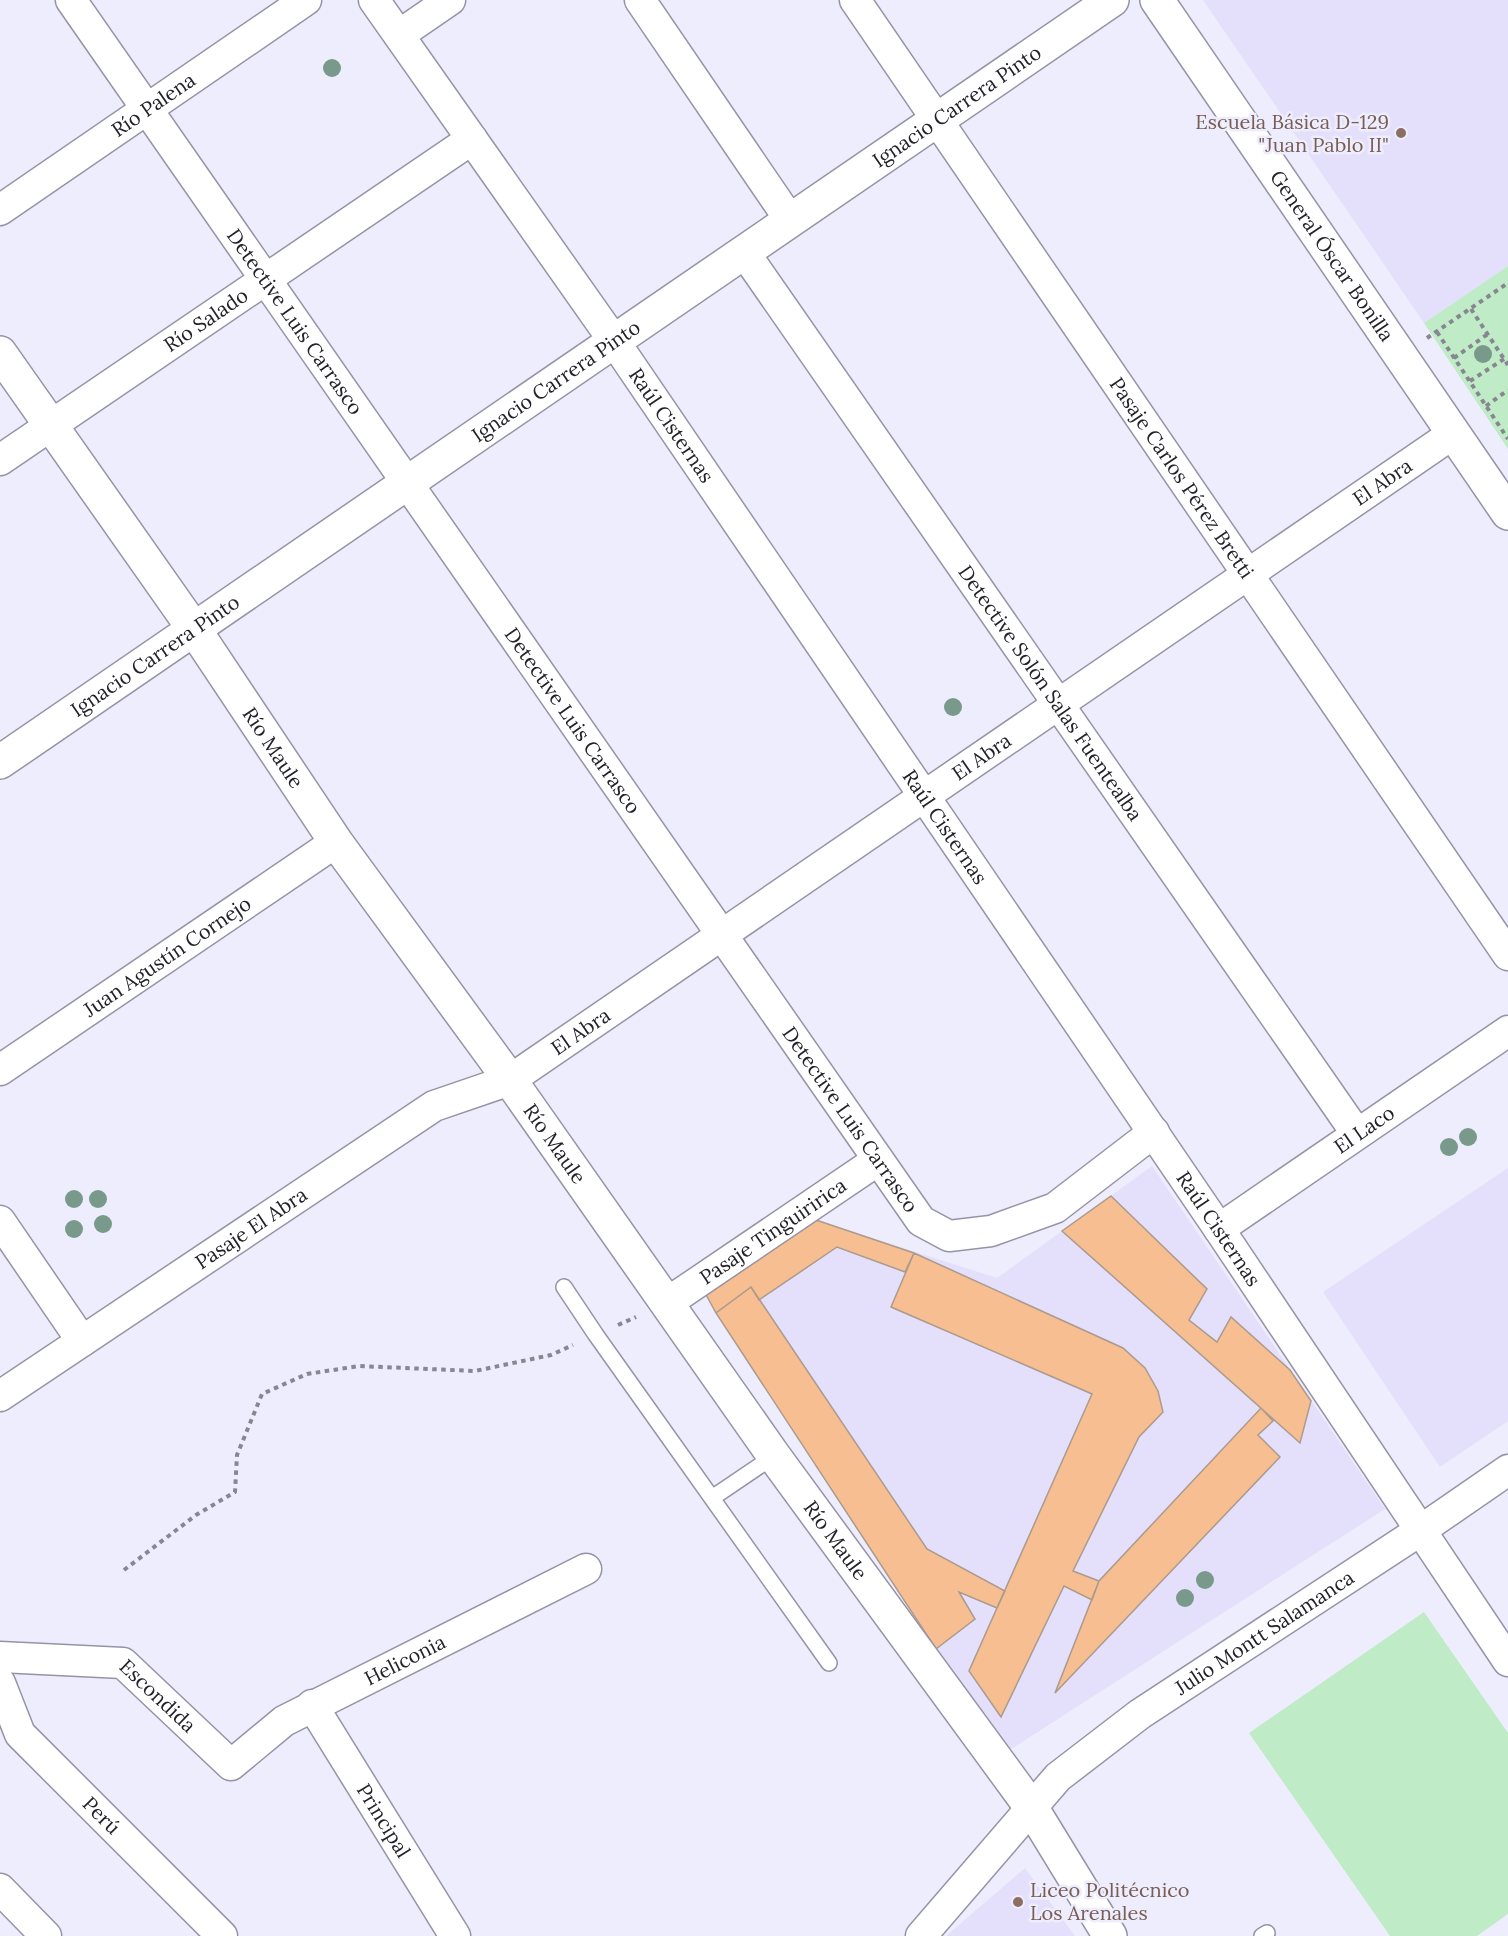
<svg xmlns="http://www.w3.org/2000/svg" width="1508" height="1936" font-family="Lora,serif">
  <style>
    .built { fill: #e4e0fc }
    .green { fill: #bfebc6 }
    .building { fill: #f6be91; stroke: #ab9a8d; stroke-width: 1.5 }
    .lines { fill: none; stroke-linecap: round; stroke-linejoin: round }
    .service-casing { stroke: #9593a5; stroke-width: 18 }
    .minor-casing { stroke: #9593a5; stroke-width: 33 }
    .tertiary-casing { stroke: #9593a5; stroke-width: 36 }
    .secondary-casing { stroke: #9593a5; stroke-width: 36 }
    .path { stroke: #878691; stroke-width: 4; stroke-dasharray: 4.5 4.5; stroke-linecap: butt }
    .service { stroke: #fff; stroke-width: 15 }
    .minor { stroke: #fff; stroke-width: 30 }
    .tertiary { stroke: #fff; stroke-width: 33 }
    .secondary { stroke: #fff; stroke-width: 33 }
    .tree { fill: #799a8a }
    .education-dot { fill: #8d6e63; stroke: #eeedfd; stroke-width: 2 }
    .labels { text-anchor: middle; stroke-width: 5; stroke-linejoin: round; paint-order: stroke }
    .street-label { font-size: 20px; fill: #232229; stroke: #eeedfd }
    .education-label { font-size: 20px; fill: #785e54; stroke: #eeedfd; text-anchor: end }
  </style>
  <rect width="100%" height="100%" fill="#eeedfd"/>
  <path class="built" d="M 1203,0 L 1508,0 L 1508,266 L 1424,323 Z
    M 1152,1166 L 1385,1509 L 1005,1753 L 716,1313 L 704,1291 L 813,1219 L 997,1278 Z
    M 1508,1168 L 1508,1421 L 1440,1467 L 1323,1292 Z
    M 1025,1868 L 1075,1936 L 946,1936 Z"/>
  <path class="green" d="M 1508,266 L 1508,449 L 1424,323 Z
    M 1424,1612 L 1508,1733 L 1508,1914 L 1477,1936 L 1390,1936 L 1249,1733 Z"/>
  <path class="building" d="M 1111,1196 L 1207,1289 L 1189,1320 L 1217,1342 L 1231,1317 L 1290,1370 L 1311,1401 L 1300,1443 L 1062,1231 Z
    M 813,1219 L 914,1253 L 905,1272 L 837,1247 L 759,1300 L 751,1287 L 716,1313 L 704,1291 Z
    M 914,1253 L 1123,1348 L 1145,1368 L 1158,1391 L 1163,1412 L 1139,1437 L 1073,1571 L 1099,1581 L 1092,1600 L 1064,1586 L 1001,1717 L 969,1671 L 1092,1394 L 891,1307 Z
    M 751,1287 L 927,1549 L 1005,1591 L 997,1608 L 959,1592 L 975,1619 L 936,1649 L 716,1313 Z
    M 1261,1408 L 1273,1421 L 1258,1435 L 1280,1457 L 1055,1693 L 1099,1581 Z"/>
  <g class="lines">
    <defs>
      <path id="service" d="M 564,1287 L 596,1335 L 829,1663
        M 712,1498 L 774,1456
        M 1262,1936 L 1267,1933"/>
      <g id="minor">
        <path id="s1" d="M 71,0 L 921,1221 L 949,1236 L 991,1231 L 1055,1208 L 1154,1132"/>
        <path id="s2" d="M 374,0 L 614,341 L 1219,1229 L 1508,1661"/>
        <path d="M 640,0 L 790,220"/>
        <path id="s3" d="M 855,0 L 1508,955"/>
        <path d="M 399,35 L 450,0"/>
        <path id="s4" d="M 0,210 L 306,0"/>
        <path id="s5" d="M 744,252 L 1357,1134"/>
        <path id="s6" d="M 0,460 L 472,139"/>
        <path id="s7" d="M 0,1070 L 336,842"/>
        <path d="M 0,1221 L 82,1341"/>
        <path id="s8" d="M 1219,1229 L 1508,1031"/>
        <path id="s9" d="M 667,1303 L 878,1160"/>
        <path id="s10" d="M 0,1396 L 434,1106 L 510,1080 L 1454,433"/>
        <path id="s11" d="M 0,1657 L 123,1663 L 231,1765 L 284,1721 L 586,1569"/>
        <path id="s12" d="M 0,1683 L 20,1734 L 222,1936"/>
        <path id="s13" d="M 312,1705 L 455,1936"/>
        <path d="M 0,1889 L 46,1936"/>
        <path id="s14" d="M 921,1936 L 1058,1777 L 1140,1714 L 1421,1530 L 1508,1470"/>
      </g>
      <g id="tertiary">
        <path id="s15" d="M 0,353 L 194,629 L 336,842 L 510,1080 L 774,1456 L 1031,1807 L 1110,1936"/>
        <path id="s16" d="M 0,762 L 1112,0"/>
      </g>
      <g id="secondary">
        <path id="s17" d="M 1157,0 L 1508,513"/>
      </g>
    </defs>
    <use href="#service" class="service-casing"/>
    <use href="#minor" class="minor-casing"/>
    <use href="#tertiary" class="tertiary-casing"/>
    <use href="#secondary" class="secondary-casing"/>
    <path class="path" d="M 1471,309 L 1508,365
      M 1437,332 L 1508,439
      M 1427,338 L 1508,283
      M 1454,358 L 1488,334
      M 1470,381 L 1504,359
      M 1486,406 L 1508,390
      M 618,1325 L 636,1317
      M 124,1570 L 196,1515 L 235,1492 L 237,1455 L 262,1394 L 307,1374 L 359,1366 L 475,1371 L 551,1355 L 573,1345"/>
    <use href="#service" class="service"/>
    <use href="#minor" class="minor"/>
    <use href="#tertiary" class="tertiary"/>
    <use href="#secondary" class="secondary"/>
  </g>
  <g class="tree">
    <circle cx="332" cy="68" r="9"/>
    <circle cx="1483" cy="354" r="9"/>
    <circle cx="953" cy="707" r="9"/>
    <circle cx="1468" cy="1137" r="9"/>
    <circle cx="1449" cy="1147" r="9"/>
    <circle cx="74" cy="1199" r="9"/>
    <circle cx="98" cy="1199" r="9"/>
    <circle cx="103" cy="1224" r="9"/>
    <circle cx="74" cy="1229" r="9"/>
    <circle cx="1205" cy="1580" r="9"/>
    <circle cx="1185" cy="1598" r="9"/>
  </g>
  <g class="education-dot">
    <circle cx="1401" cy="133" r="6"/>
    <circle cx="1018" cy="1902" r="6"/>
  </g>
  <g class="labels">
    <g class="street-label">
      <text dy="7" stroke="none"><textPath href="#s4" startOffset="186">Río Palena</textPath></text>
      <text dy="7" stroke="none"><textPath href="#s16" startOffset="1160">Ignacio Carrera Pinto</textPath></text>
      <text dy="7" stroke="none"><textPath href="#s17" startOffset="310">General Óscar Bonilla</textPath></text>
      <text dy="7" stroke="none"><textPath href="#s6" startOffset="249">Río Salado</textPath></text>
      <text dy="7" stroke="none"><textPath href="#s1" startOffset="392">Detective Luis Carrasco</textPath></text>
      <text dy="7" stroke="none"><textPath href="#s16" startOffset="674">Ignacio Carrera Pinto</textPath></text>
      <text dy="7" stroke="none"><textPath href="#s2" startOffset="519">Raúl Cisternas</textPath></text>
      <text dy="7" stroke="none"><textPath href="#s3" startOffset="579">Pasaje Carlos Pérez Bretti</textPath></text>
      <text dy="7" stroke="none"><textPath href="#s10" startOffset="1660">El Abra</textPath></text>
      <text dy="7" stroke="none"><textPath href="#s16" startOffset="188">Ignacio Carrera Pinto</textPath></text>
      <text dy="7" stroke="none"><textPath href="#s5" startOffset="537">Detective Solón Salas Fuentealba</textPath></text>
      <text dy="7" stroke="none"><textPath href="#s1" startOffset="878">Detective Luis Carrasco</textPath></text>
      <text dy="7" stroke="none"><textPath href="#s15" startOffset="480">Río Maule</textPath></text>
      <text dy="7" stroke="none"><textPath href="#s10" startOffset="1174">El Abra</textPath></text>
      <text dy="7" stroke="none"><textPath href="#s2" startOffset="1005">Raúl Cisternas</textPath></text>
      <text dy="7" stroke="none"><textPath href="#s7" startOffset="202">Juan Agustín Cornejo</textPath></text>
      <text dy="7" stroke="none"><textPath href="#s10" startOffset="688">El Abra</textPath></text>
      <text dy="7" stroke="none"><textPath href="#s1" startOffset="1364">Detective Luis Carrasco</textPath></text>
      <text dy="7" stroke="none"><textPath href="#s8" startOffset="176">El Laco</textPath></text>
      <text dy="7" stroke="none"><textPath href="#s15" startOffset="966">Río Maule</textPath></text>
      <text dy="7" stroke="none"><textPath href="#s10" startOffset="302">Pasaje El Abra</textPath></text>
      <text dy="7" stroke="none"><textPath href="#s2" startOffset="1491">Raúl Cisternas</textPath></text>
      <text dy="7" stroke="none"><textPath href="#s9" startOffset="128">Pasaje Tinguiririca</textPath></text>
      <text dy="7" stroke="none"><textPath href="#s15" startOffset="1452">Río Maule</textPath></text>
      <text dy="7" stroke="none"><textPath href="#s14" startOffset="462">Julio Montt Salamanca</textPath></text>
      <text dy="7" stroke="none"><textPath href="#s11" startOffset="476">Heliconia</textPath></text>
      <text dy="7" stroke="none"><textPath href="#s11" startOffset="171">Escondida</textPath></text>
      <text dy="7" stroke="none"><textPath href="#s12" startOffset="170">Perú</textPath></text>
      <text dy="7" stroke="none"><textPath href="#s13" startOffset="136">Principal</textPath></text>
    </g>
    <g class="education-label">
      <text x="1389" y="129">Escuela Básica D-129<tspan x="1389" dy="23">"Juan Pablo II"</tspan></text>
      <text x="1030" y="1897" text-anchor="start">Liceo Politécnico<tspan x="1030" dy="23">Los Arenales</tspan></text>
    </g>
  </g>
</svg>
